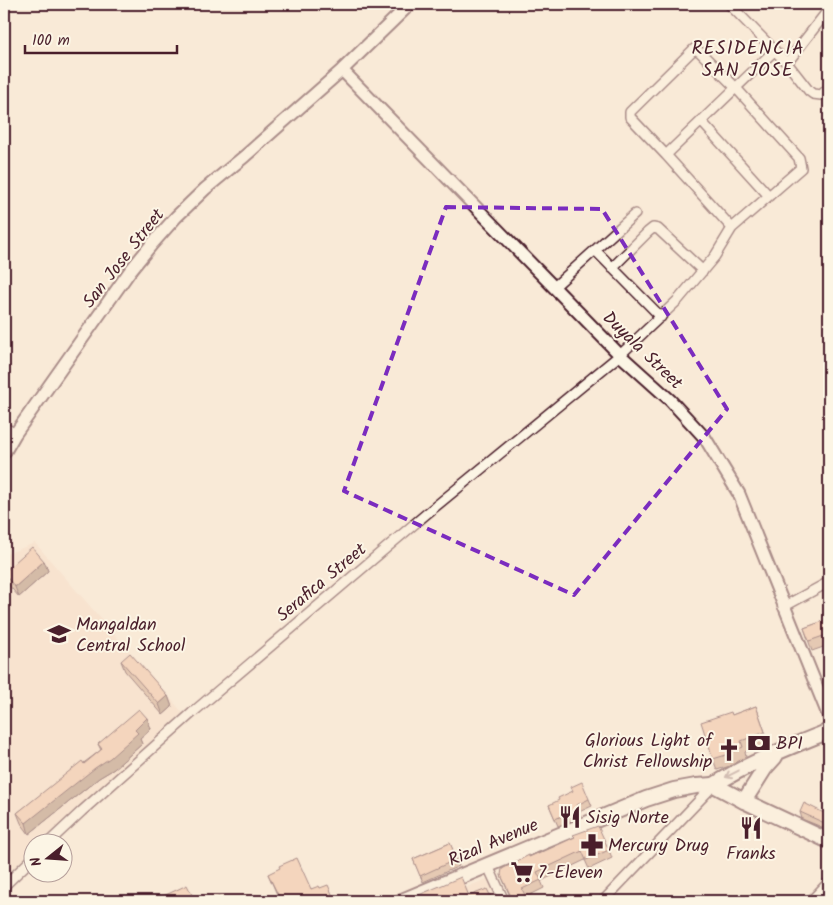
<svg xmlns="http://www.w3.org/2000/svg" width="833" height="905" font-family="Kalam,sans-serif">
  <style>
    .built { fill: #f5dcc6 }
    .lines { fill: none; stroke-linecap: round; stroke-linejoin: round }
    .minor-casing { stroke: #4a1f2b; stroke-width: 12 }
    .tertiary-casing { stroke: #4a1f2b; stroke-width: 15 }
    .primary-casing { stroke: #4a1f2b; stroke-width: 18 }
    .trunk-casing { stroke: #4a1f2b; stroke-width: 18 }
    .minor { stroke: #fcf5e5; stroke-width: 9 }
    .tertiary { stroke: #fcf5e5; stroke-width: 11 }
    .primary { stroke: #fcf5e5; stroke-width: 14 }
    .trunk { stroke: #fcf5e5; stroke-width: 14 }
    .wall { fill: #cca287; stroke: #4a1f2b }
    .shaded-wall { fill: #a6846e; stroke: #4a1f2b }
    .building { fill: #edbc9d; stroke: #4a1f2b }
    .oneway { stroke: #a38a88 }
    .marked { fill: none; stroke: #7b2cbf; stroke-width: 4; stroke-dasharray: 10 6; stroke-linejoin: round }
    .labels { text-anchor: middle; stroke-width: 4; stroke-linejoin: round; paint-order: stroke }
    .street-label { font-size: 18px; fill: #4a1f2b; stroke: #fcf5e5 }
    .poi-label { font-size: 18px; fill: #4a1f2b; stroke: #fcf5e5; text-anchor: start }
    .neighbourhood-label { font-size: 19px; letter-spacing: 1px; fill: #4a1f2b; stroke: #fcf5e5 }
  </style>
  <rect width="100%" height="100%" fill="#f9ead7"/>
  <filter id="ink" filterUnits="userSpaceOnUse"><feTurbulence type="fractalNoise" baseFrequency=".02" numOctaves="2"/><feDisplacementMap in="SourceGraphic" scale="10" xChannelSelector="R" yChannelSelector="G"/><feConvolveMatrix kernelMatrix="1 2 1 2 8 2 1 2 1" color-interpolation-filters="sRGB"/></filter>
  <g filter="url(#ink)">
    <path class="built" d="M 35,543 L 183,713 L 42,842 L 32,842 L 32,851 L 4,878 L 4,555 Z
      M 487,879 L 498,901 L 433,901 Z"/>
    <g class="lines">
      <defs>
        <path id="minor" d="M 729,4 L 787,63 L 809,91 L 813,94 L 821,95 L 829,88
          M 787,63 L 829,9
          M 701,121 L 769,196
          M 666,155 L 774,51
          M 595,250 L 661,317
          M 612,268 L 648,232 L 653,228 L 658,229 L 703,271
          M 554,287 L 635,214
          M 4,427 L 15,434
          M 783,607 L 829,582
          M 49,842 L 82,811 L 192,713 L 425,515 L 620,355 L 678,300 L 715,256 L 732,228 L 801,168 L 799,158 L 736,88 L 700,52 L 694,49 L 630,112 L 630,117 L 666,155 L 732,228
          M 487,864 L 504,901
          M 4,886 L 32,859
          M 603,901 L 714,785
          M 811,901 L 829,882"/>
        <path id="tertiary" d="M 342,70 L 620,355 L 670,400 L 705,438 L 739,494 L 829,717
          M 4,453 L 15,434 L 130,271 L 152,244 L 176,217 L 205,189 L 245,156 L 342,70 L 410,4"/>
        <path id="primary" d="M 714,785 C 750,762 790,747 829,731
          M 744,801 L 765,768 L 775,757"/>
        <path id="trunk" d="M 402,901 L 646,799 L 674,790 L 696,786 L 714,785 L 744,801 L 829,841"/>
      </defs>
      <use href="#minor" class="minor-casing"/>
      <use href="#tertiary" class="tertiary-casing"/>
      <use href="#primary" class="primary-casing"/>
      <use href="#trunk" class="trunk-casing"/>
      <use href="#minor" class="minor"/>
      <use href="#tertiary" class="tertiary"/>
      <use href="#primary" class="primary"/>
      <use href="#trunk" class="trunk"/>
    </g>
    <path class="wall" d="M 44,561 L 48,571 L 19,597 L 7,583 L 4,576 L 4,572 Z
      M 829,619 L 829,645 L 812,651 L 804,628 Z
      M 121,661 L 168,696 L 172,707 L 163,715 L 125,671 Z
      M 756,706 L 769,743 L 745,752 L 746,757 L 730,766 L 717,770 L 713,759 L 732,715 Z
      M 147,718 L 151,729 L 140,739 L 142,744 L 114,769 L 99,778 L 29,834 L 21,823 L 17,813 L 101,750 L 98,744 Z
      M 589,799 L 592,806 L 579,812 L 581,816 L 558,826 L 549,805 Z
      M 829,801 L 829,830 L 802,819 L 800,812 L 824,813 Z
      M 450,843 L 459,866 L 423,882 L 413,859 Z
      M 609,850 L 612,858 L 589,869 L 585,860 L 541,881 L 544,888 L 526,897 L 528,901 L 512,901 L 501,875 L 529,857 L 538,854 Z
      M 268,874 L 311,889 L 320,888 L 279,899 Z"/>
    <path class="shaded-wall" d="M 44,561 L 48,571 L 19,597 L 15,587 Z
      M 168,696 L 172,707 L 163,715 L 159,704 Z
      M 147,718 L 151,729 L 140,739 L 142,744 L 114,769 L 99,778 L 29,834 L 26,823 Z"/>
    <path class="building" d="M 32,547 L 44,561 L 15,587 L 4,574 L 4,572 Z
      M 829,619 L 829,634 L 809,641 L 804,628 Z
      M 130,653 L 168,696 L 159,704 L 121,661 Z
      M 829,678 L 829,697 L 823,680 Z
      M 756,706 L 765,732 L 741,741 L 743,747 L 726,755 L 713,759 L 701,722 L 731,712 L 732,715 Z
      M 139,709 L 147,718 L 135,730 L 138,733 L 110,758 L 95,768 L 26,823 L 17,813 L 82,761 L 84,764 L 102,749 L 98,744 Z
      M 582,782 L 589,799 L 577,805 L 578,809 L 555,819 L 549,805 L 559,800 L 558,798 L 573,791 L 571,787 Z
      M 829,801 L 829,825 L 800,812 L 804,803 L 824,813 Z
      M 598,826 L 609,850 L 586,860 L 582,851 L 537,872 L 541,880 L 522,889 L 528,901 L 513,901 L 501,875 L 502,869 L 529,855 L 529,857 L 538,853 L 538,854 L 575,837 L 573,835 Z
      M 450,843 L 457,859 L 420,876 L 413,859 Z
      M 297,858 L 311,889 L 319,886 L 320,888 L 328,885 L 335,901 L 275,901 L 280,899 L 268,874 L 280,868 L 279,866 Z
      M 461,877 L 469,896 L 487,889 L 493,901 L 408,901 L 407,900 Z
      M 187,885 L 195,901 L 153,901 Z
      M 219,897 L 221,901 L 211,901 Z"/>
    <defs><path id="oneway-shaft" d="M-6 0H5M1.5-3L5.5 0L1.5 3" fill="none" stroke-width="1.6" stroke-linecap="round" stroke-linejoin="round" transform="scale(1.25)"/></defs>
    <use class="oneway" href="#oneway-shaft" transform="translate(732 774) rotate(153)"/>
  </g>
  <path d="M0 0H833V905H0ZM 446,207 L 602,209 L 727,409 L 574,595 L 344,491 Z" fill="#f9ead7" fill-opacity=".55" fill-rule="evenodd"/>
  <path class="marked" d="M 446,207 L 602,209 L 727,409 L 574,595 L 344,491 Z"/>
  <defs>
    <symbol id="school-bare" viewBox="-9 -9 18 18"><path d="M0-5L7-2L0 1L-7-2ZM-4 1L0 2.5L4 1V4Q0 6-4 4Z" fill="#4a1f2b" stroke="#fcf5e5" stroke-width="2.5" paint-order="stroke"/></symbol>
    <symbol id="bank-bare" viewBox="-9 -9 18 18"><path d="M-6-4H6V4H-6ZM0-2.3a2.3 2.3 0 1 0 0 4.6a2.3 2.3 0 1 0 0-4.6Z" fill="#4a1f2b" stroke="#fcf5e5" stroke-width="2.5" paint-order="stroke"/></symbol>
    <symbol id="church-bare" viewBox="-9 -9 18 18"><path d="M-1.2-6h2.4v3.5h3.3v2.4h-3.3V6h-2.4V-.1h-3.3v-2.4h3.3Z" fill="#4a1f2b" stroke="#fcf5e5" stroke-width="2.5" paint-order="stroke"/></symbol>
    <symbol id="restaurant-bare" viewBox="-9 -9 18 18"><path d="M-5-6h1v4h1v-4h1v4h1v-4h1v5L-1.5 .5V6h-2V.5L-5-1ZM5-6V6H3V1.5H1.5Q1.5-4 5-6Z" fill="#4a1f2b" stroke="#fcf5e5" stroke-width="2.5" paint-order="stroke"/></symbol>
    <symbol id="pharmacy-bare" viewBox="-9 -9 18 18"><path d="M-2-6h4v4h4v4h-4v4h-4v-4h-4v-4h4Z" fill="#4a1f2b" stroke="#fcf5e5" stroke-width="2.5" paint-order="stroke"/></symbol>
    <symbol id="supermarket-bare" viewBox="-9 -9 18 18"><path d="M-6-5.5h2.5l.6 2H6L4.5 2H-2.5L-4.4-4H-6ZM-1.5 3.2a1.3 1.3 0 1 0 .1 0ZM3 3.2a1.3 1.3 0 1 0 .1 0Z" fill="#4a1f2b" stroke="#fcf5e5" stroke-width="2.5" paint-order="stroke"/></symbol>
  </defs>
  <g fill-rule="evenodd">
    <use href="#school-bare" x="43" y="618" width="32" height="32"/>
    <use href="#bank-bare" x="743" y="727" width="32" height="32"/>
    <use href="#church-bare" x="713" y="734" width="32" height="32"/>
    <use href="#restaurant-bare" x="554" y="801" width="32" height="32"/>
    <use href="#restaurant-bare" x="735" y="812" width="32" height="32"/>
    <use href="#pharmacy-bare" x="576" y="829" width="32" height="32"/>
    <use href="#supermarket-bare" x="506" y="856" width="32" height="32"/>
  </g>
  <g class="labels">
    <g class="street-label">
      <text transform="translate(123 258) rotate(-52)" y="6">San Jose Street</text>
      <text transform="translate(643 350) rotate(44)" y="6">Duyala Street</text>
      <text transform="translate(321 582) rotate(-40)" y="6">Serafica Street</text>
      <text transform="translate(493 842) rotate(-23)" y="6">Rizal Avenue</text>
    </g>
    <g class="poi-label">
      <text x="76" y="630">Mangaldan<tspan x="76" dy="21">Central School</tspan></text>
      <text x="712" y="746" text-anchor="end">Glorious Light of<tspan x="712" dy="21">Christ Fellowship</tspan></text>
      <text x="776" y="749">BPI</text>
      <text x="586" y="823">Sisig Norte</text>
      <text x="608" y="851">Mercury Drug</text>
      <text x="751" y="859" text-anchor="middle">Franks</text>
      <text x="538" y="878">7-Eleven</text>
    </g>
    <g class="neighbourhood-label">
      <text x="748" y="54">RESIDENCIA<tspan x="748" dy="22">SAN JOSE</tspan></text>
    </g>
  </g>
  <rect width="833" height="905" fill="none" stroke="#fcf5e5" stroke-width="20"/>
  <rect x="10" y="10" width="813" height="885" fill="none" stroke="#4a1f2b" stroke-width="2" filter="url(#ink)"/>
  <g transform="translate(48 858) rotate(253)"><circle r="24" fill="#fcf5e5" stroke="#b59f9b"/>
  <path d="M0-4L9 19L0 12L-9 19Z" fill="#4a1f2b"/>
  <text y="-8" font-size="14" font-weight="bold" text-anchor="middle" fill="#4a1f2b">N</text>
  </g>
  <path d="M25 45v8h152v-8" fill="none" stroke="#4a1f2b" stroke-width="2.5"/>
  <text x="32" y="45" font-size="15" fill="#4a1f2b" stroke="#fcf5e5" stroke-width="4" paint-order="stroke">100 m</text>
</svg>
